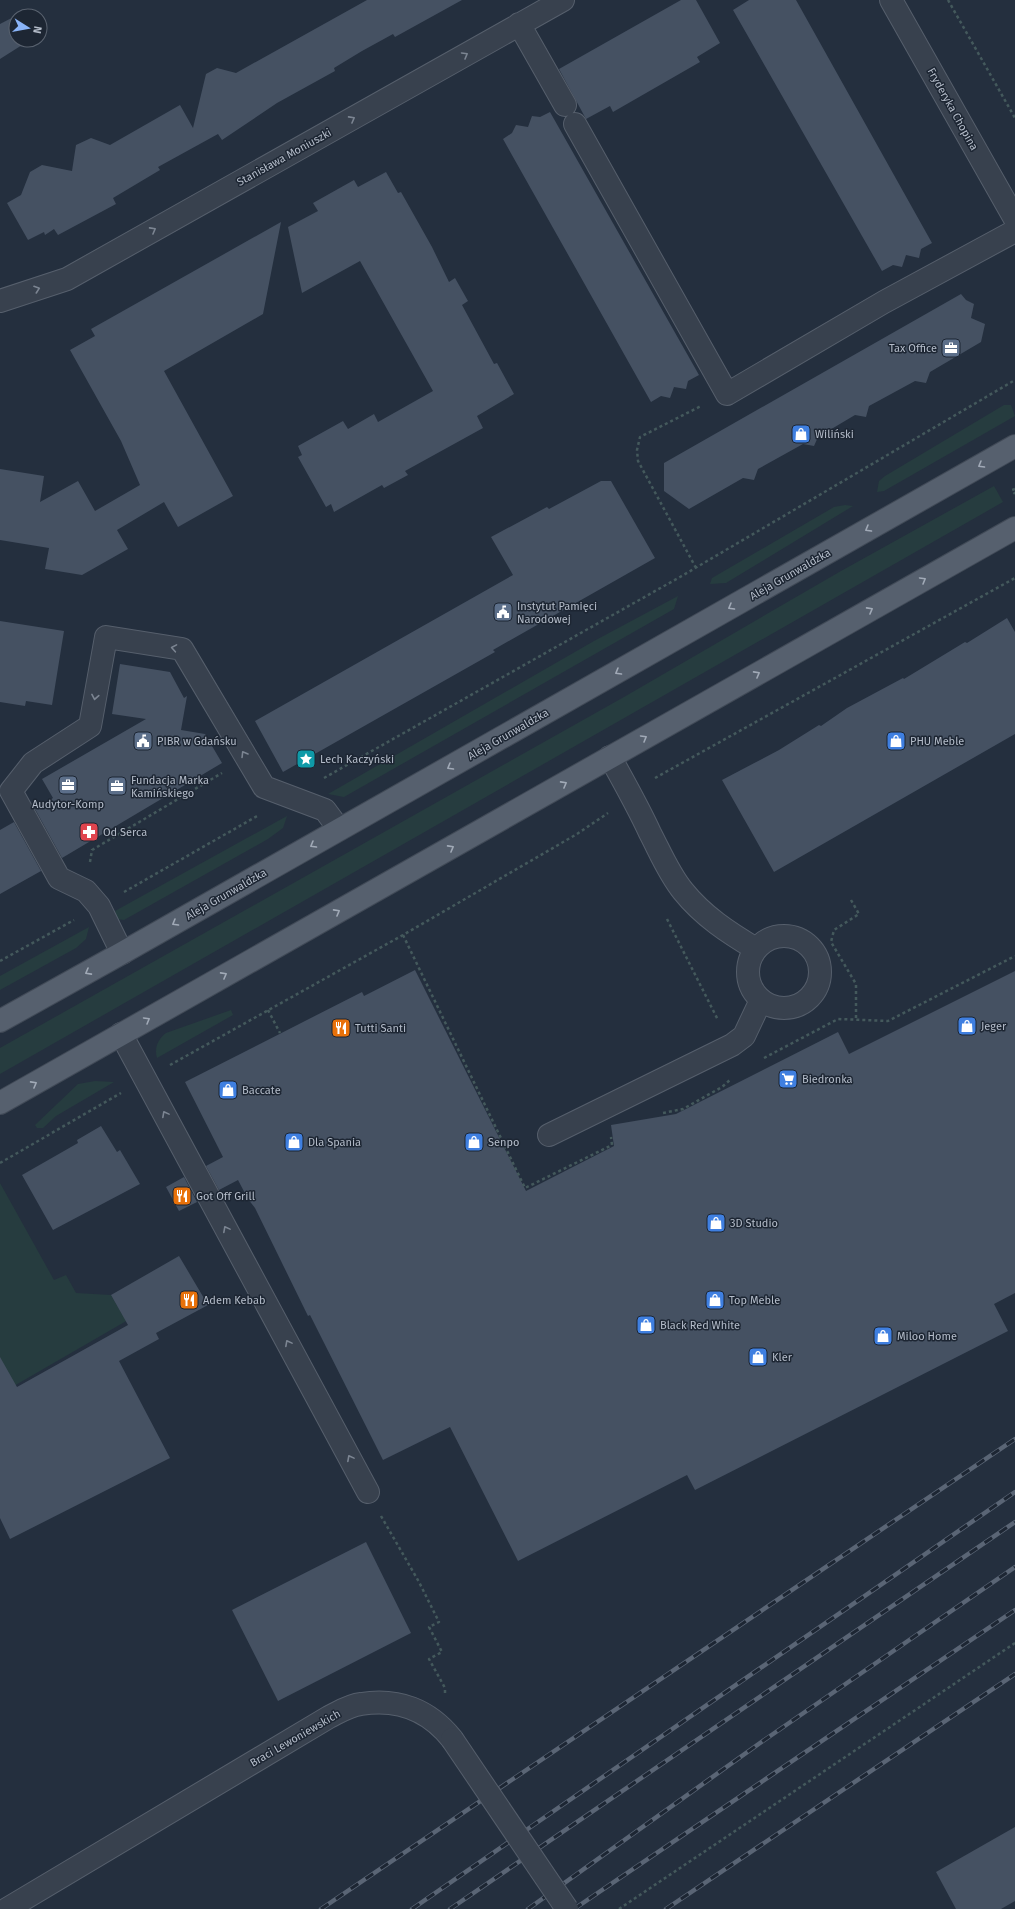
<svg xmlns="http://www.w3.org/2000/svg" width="1015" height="1909" font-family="'Fira Sans',sans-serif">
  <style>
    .green { fill: #263c3f }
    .building { fill: #455162 }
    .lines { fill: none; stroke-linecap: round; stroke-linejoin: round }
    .minor-casing { stroke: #565f6c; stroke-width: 24 }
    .major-casing { stroke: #414a57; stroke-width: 24 }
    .path { stroke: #44595c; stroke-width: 2.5; stroke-dasharray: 3 3; stroke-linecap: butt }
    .minor { stroke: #38414e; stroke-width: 22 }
    .major { stroke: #56606e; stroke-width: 22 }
    .rail-casing { stroke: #5a6575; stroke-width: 4.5 }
    .rail { stroke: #1d2633; stroke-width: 3; stroke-dasharray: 9; stroke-linecap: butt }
    .minor-bridge-casing { stroke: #565f6c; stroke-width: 24; stroke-linecap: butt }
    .minor-bridge { stroke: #38414e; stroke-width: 22 }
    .oneway { stroke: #7c8592 }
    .oneway2 { stroke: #a1aab7 }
    .labels { text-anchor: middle; stroke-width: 3; stroke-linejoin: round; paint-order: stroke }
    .street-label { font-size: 11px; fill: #b4bcc9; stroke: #1d2633 }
    .poi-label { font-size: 11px; fill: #b4bcc9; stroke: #1d2633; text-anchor: start }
  </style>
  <rect width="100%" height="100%" fill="#242f3e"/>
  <path class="green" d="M 1004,405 L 1011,405 L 1015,416 L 884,491 L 877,492 L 879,481 L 885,476 Z
    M 994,486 L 1003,502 L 0,1074 L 0,1048 L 624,697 L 841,571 Z
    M 845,505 L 853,506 L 726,583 L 710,584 L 712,578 L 834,507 Z
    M 678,596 L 674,609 L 344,797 L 328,794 L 594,641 Z
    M 287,816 L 283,828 L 268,839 L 124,920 L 117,919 L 115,911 Z
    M 89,927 L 86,939 L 76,948 L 0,990 L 0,976 Z
    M 231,1010 L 233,1015 L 157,1058 C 154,1048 158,1039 166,1033 Z
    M 95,1081 L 114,1082 L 56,1116 L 43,1128 L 37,1128 L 35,1125 L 78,1084 Z
    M 0,1183 L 54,1280 L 66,1275 L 76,1293 L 111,1295 L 122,1314 L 128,1320 L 0,1394 Z"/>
  <path class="building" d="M 367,0 L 462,0 L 395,37 L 393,34 L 362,51 L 334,68 L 335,71 L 277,103 L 222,140 L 218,134 L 158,167 L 160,170 L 113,198 L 116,204 L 58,235 L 54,229 L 45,235 L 44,232 L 28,240 L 7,203 L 21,195 L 30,172 L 42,165 L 72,171 L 76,145 L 91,138 L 110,145 L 180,105 L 193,128 L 206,74 L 217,68 L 236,73 Z
    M 681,0 L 696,0 L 720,43 L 697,57 L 700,62 L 613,112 L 610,106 L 586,119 L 559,69 Z
    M 749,0 L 796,0 L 932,243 L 921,249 L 919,258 L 906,255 L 902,267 L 893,265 L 882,271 L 733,10 Z
    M 27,10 L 30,16 L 16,16 L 16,40 L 30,40 L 0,59 L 0,24 Z
    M 550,112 L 699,375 L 688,381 L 686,389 L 674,387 L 670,398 L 661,396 L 651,402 L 503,139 L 512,133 L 516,125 L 528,127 L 532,116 L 540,117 Z
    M 386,172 L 398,193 L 401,192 L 432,247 L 449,282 L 455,278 L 468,301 L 462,305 L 494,364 L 497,363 L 514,394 L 477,416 L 483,428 L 405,471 L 408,475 L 384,488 L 382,485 L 334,512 L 331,504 L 326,507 L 298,457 L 302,455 L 298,446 L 343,421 L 348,429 L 374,414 L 378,422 L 433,391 L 360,261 L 302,293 L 288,227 L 318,211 L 313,203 L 354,180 L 358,187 Z
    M 281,222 L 263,314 L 164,371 L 233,496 L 178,527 L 164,502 L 117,530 L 128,549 L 82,575 L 45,569 L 49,548 L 0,540 L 0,469 L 44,476 L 40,502 L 78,481 L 95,511 L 140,485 L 121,441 L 70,350 L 95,336 L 91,329 Z
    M 961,294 L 966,300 L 974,304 L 971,318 L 985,324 L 981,342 L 930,372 L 926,383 L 915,381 L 869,406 L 866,417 L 855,415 L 818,437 L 814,446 L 803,444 L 758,469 L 754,480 L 743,478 L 689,509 L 664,491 L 664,463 Z
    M 601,481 L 611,481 L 655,558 L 493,650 L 495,652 L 283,772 L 255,721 L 513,575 L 491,537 L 547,507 L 549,509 Z
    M 1007,618 L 1015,632 L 1015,734 L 774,872 L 722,780 L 779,750 L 819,725 L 821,726 L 847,708 L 903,678 L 904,679 L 965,642 L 967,643 Z
    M 0,621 L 64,631 L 52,705 L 26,701 L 25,706 L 0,702 Z
    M 120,664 L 170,672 L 184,698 L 187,696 L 181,730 L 205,734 L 222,763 L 62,858 L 35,809 L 53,798 L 42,779 L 146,719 L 112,714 Z
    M 14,822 L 41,871 L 0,894 L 0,830 Z
    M 415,970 L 526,1191 L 614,1146 L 611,1125 L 676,1114 L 838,1032 L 849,1054 L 1015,971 L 1015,1293 L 994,1304 L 1008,1331 L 695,1490 L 687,1475 L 518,1561 L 450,1427 L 383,1460 L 310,1315 L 308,1316 L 255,1208 L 248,1199 L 238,1180 L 219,1190 L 206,1166 L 223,1157 L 185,1082 L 362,992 L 364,996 Z
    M 101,1126 L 117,1152 L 120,1150 L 140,1184 L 53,1230 L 22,1175 L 78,1143 L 77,1140 Z
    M 184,1177 L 197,1202 L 179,1211 L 166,1187 Z
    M 179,1256 L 208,1305 L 156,1333 L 159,1339 L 119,1361 L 170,1458 L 10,1539 L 0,1518 L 0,1357 L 17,1387 L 128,1325 L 111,1295 Z
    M 366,1542 L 411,1633 L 278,1701 L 232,1610 Z
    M 1015,1827 L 1015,1901 L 1001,1909 L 956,1909 L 936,1872 Z"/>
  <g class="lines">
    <defs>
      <path id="minor" d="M 891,0 L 1015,219
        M 519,24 L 565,105
        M 575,124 L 727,394 L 884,302 L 1015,231
        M 0,301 L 67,279 L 563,0
        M 610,757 C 624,782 638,807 650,833 C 660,852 669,874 683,891 C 703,916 729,933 756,949
        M748 972a36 36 0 1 1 72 0a36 36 0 1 1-72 0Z
        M 122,953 L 99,906 L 86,891 L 59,878 L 11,791 L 33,763 L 90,726 L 106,637 L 182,649 L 264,787 L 325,810 L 339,829
        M 121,1034 L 368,1492
        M 549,1135 L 732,1045 L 744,1036 L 761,1000
        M 7,1909 L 329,1717 C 339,1712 350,1705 361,1704 C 398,1698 429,1710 452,1739"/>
      <path id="major" d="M 0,1021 L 122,953 L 1015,446
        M 0,1103 L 1015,528"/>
    </defs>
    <use href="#minor" class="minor-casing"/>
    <use href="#major" class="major-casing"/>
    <path class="path" d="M 948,0 L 1015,118
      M 1015,489 L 1012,490 L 1015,494
      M 696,568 L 638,461 L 637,450 L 640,437 L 701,406
      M 324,778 L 680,577 L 1015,380
      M 655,778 L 1015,578
      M 90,862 L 92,850 L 222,773
      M 124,892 L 259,815
      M 851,900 L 859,914 L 834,930 L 831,942 L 856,984 L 856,1020
      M 667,919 L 718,1020
      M 403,935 L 525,1188 L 612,1145 L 611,1137
      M 0,961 L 74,920
      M 268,1010 L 280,1033
      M 764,1058 L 838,1019 L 888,1021 L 1015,956
      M 170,1065 L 403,935 L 577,834 L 608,813
      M 663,1113 L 683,1109 L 722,1087 L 731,1079
      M 0,1163 L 121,1093
      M 381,1516 L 419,1582 L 439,1622 L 429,1627 L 442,1652 L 429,1659 L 445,1688 L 445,1694
      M 619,1909 L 1015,1643"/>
    <use href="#minor" class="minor"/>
    <use href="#major" class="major"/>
    <defs>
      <path id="rail" d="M 321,1909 L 1015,1439
        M 412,1909 L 1015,1492
        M 450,1909 L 1015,1522
        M 528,1909 L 760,1743 L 1015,1567
        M 574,1909 L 1015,1610
        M 666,1909 L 1015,1674"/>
    </defs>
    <use href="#rail" class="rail-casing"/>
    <use href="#rail" class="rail"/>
    <defs>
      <path id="minor-bridge" d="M 452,1739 L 567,1909"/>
    </defs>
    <use href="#minor-bridge" class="minor-bridge-casing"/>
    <use href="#minor-bridge" class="minor-bridge"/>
  </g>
  <defs><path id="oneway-chevron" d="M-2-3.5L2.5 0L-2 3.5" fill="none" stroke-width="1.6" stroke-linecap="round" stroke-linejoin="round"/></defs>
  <g class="oneway">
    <use href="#oneway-chevron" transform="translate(465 55) rotate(-30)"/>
    <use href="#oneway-chevron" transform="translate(352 119) rotate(-29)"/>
    <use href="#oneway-chevron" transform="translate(153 230) rotate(-29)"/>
    <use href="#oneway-chevron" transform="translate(37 289) rotate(-19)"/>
    <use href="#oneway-chevron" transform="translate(174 648) rotate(-170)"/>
    <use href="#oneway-chevron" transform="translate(95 697) rotate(100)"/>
    <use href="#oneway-chevron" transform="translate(244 754) rotate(-121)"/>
    <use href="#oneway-chevron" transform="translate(165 1114) rotate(-118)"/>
    <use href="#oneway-chevron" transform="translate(226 1229) rotate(-118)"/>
    <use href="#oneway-chevron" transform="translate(288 1343) rotate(-118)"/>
    <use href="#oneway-chevron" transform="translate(350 1458) rotate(-118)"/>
  </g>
  <g class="oneway2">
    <use href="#oneway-chevron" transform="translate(981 465) rotate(150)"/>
    <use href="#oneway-chevron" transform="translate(868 529) rotate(150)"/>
    <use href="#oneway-chevron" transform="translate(923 580) rotate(-30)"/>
    <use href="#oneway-chevron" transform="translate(731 607) rotate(150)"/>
    <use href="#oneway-chevron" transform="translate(870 610) rotate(-29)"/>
    <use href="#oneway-chevron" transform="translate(618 672) rotate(150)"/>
    <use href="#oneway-chevron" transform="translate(757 674) rotate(-29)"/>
    <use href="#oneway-chevron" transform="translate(644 738) rotate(-30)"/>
    <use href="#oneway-chevron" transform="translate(450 767) rotate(150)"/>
    <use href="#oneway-chevron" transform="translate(564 784) rotate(-29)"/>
    <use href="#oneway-chevron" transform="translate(313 845) rotate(150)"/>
    <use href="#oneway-chevron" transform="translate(451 848) rotate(-29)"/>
    <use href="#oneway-chevron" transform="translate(337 912) rotate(-29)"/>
    <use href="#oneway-chevron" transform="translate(175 923) rotate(150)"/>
    <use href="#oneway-chevron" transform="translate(88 972) rotate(151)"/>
    <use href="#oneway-chevron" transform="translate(224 975) rotate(-29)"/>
    <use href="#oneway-chevron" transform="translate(147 1020) rotate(-30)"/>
    <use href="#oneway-chevron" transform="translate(34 1084) rotate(-29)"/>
  </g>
  <defs>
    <symbol id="office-square" viewBox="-11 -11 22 22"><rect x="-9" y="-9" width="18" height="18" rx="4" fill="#5c6f8a" stroke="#1d2633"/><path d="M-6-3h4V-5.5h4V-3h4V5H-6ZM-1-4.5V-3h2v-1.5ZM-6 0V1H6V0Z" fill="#fff"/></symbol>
    <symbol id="shop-square" viewBox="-11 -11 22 22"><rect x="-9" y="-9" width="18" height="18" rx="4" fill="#3f7fe0" stroke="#1d2633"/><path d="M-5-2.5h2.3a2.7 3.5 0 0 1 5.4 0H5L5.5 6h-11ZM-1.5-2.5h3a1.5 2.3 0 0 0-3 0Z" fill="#fff"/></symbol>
    <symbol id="civic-square" viewBox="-11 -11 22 22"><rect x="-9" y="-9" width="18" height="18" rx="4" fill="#5c6f8a" stroke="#1d2633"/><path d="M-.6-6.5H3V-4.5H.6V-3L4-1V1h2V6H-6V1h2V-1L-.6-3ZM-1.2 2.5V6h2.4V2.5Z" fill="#fff"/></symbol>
    <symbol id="sight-square" viewBox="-11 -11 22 22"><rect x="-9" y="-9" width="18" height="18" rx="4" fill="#0f9aa8" stroke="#1d2633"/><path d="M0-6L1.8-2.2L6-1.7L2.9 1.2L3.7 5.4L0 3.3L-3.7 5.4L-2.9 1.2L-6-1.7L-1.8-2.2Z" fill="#fff"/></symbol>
    <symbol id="pharmacy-square" viewBox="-11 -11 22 22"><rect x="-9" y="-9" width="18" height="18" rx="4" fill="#e0444e" stroke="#1d2633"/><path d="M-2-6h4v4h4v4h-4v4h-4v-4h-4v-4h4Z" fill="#fff"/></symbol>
    <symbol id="restaurant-square" viewBox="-11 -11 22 22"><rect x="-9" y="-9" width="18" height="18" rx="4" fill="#e8710a" stroke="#1d2633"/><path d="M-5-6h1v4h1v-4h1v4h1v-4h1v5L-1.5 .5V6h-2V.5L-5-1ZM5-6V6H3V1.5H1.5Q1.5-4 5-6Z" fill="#fff"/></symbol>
    <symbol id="supermarket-square" viewBox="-11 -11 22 22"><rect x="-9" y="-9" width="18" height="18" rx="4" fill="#3f7fe0" stroke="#1d2633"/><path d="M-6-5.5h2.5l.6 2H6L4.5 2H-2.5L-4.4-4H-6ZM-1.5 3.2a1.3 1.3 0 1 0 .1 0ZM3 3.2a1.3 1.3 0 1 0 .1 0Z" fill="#fff"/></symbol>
  </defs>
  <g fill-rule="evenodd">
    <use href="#office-square" x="940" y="337" width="22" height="22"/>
    <use href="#shop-square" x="790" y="423" width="22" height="22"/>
    <use href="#civic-square" x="492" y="601" width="22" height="22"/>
    <use href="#civic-square" x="132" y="730" width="22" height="22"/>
    <use href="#shop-square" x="885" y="730" width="22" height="22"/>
    <use href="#sight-square" x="295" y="748" width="22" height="22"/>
    <use href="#office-square" x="57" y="774" width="22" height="22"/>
    <use href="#office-square" x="106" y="775" width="22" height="22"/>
    <use href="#pharmacy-square" x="78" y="821" width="22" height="22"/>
    <use href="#shop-square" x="956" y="1015" width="22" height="22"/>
    <use href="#restaurant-square" x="330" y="1017" width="22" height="22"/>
    <use href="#supermarket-square" x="777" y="1068" width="22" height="22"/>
    <use href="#shop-square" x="217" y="1079" width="22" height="22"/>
    <use href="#shop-square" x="283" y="1131" width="22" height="22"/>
    <use href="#shop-square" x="463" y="1131" width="22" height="22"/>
    <use href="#restaurant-square" x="171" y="1185" width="22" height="22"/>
    <use href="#shop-square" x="705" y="1212" width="22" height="22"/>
    <use href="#restaurant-square" x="178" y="1289" width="22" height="22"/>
    <use href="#shop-square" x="704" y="1289" width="22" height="22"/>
    <use href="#shop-square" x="635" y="1314" width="22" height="22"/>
    <use href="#shop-square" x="872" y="1325" width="22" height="22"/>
    <use href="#shop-square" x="747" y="1346" width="22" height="22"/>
  </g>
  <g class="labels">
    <g class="street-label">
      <text transform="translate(953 109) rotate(61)" y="4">Fryderyka Chopina</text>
      <text transform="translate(284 157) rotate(-29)" y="4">Stanisława Moniuszki</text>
      <text transform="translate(790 574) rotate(-30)" y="4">Aleja Grunwaldzka</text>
      <text transform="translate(508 734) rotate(-30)" y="4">Aleja Grunwaldzka</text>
      <text transform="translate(226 894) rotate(-30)" y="4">Aleja Grunwaldzka</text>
      <text transform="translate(295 1738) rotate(-30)" y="4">Braci Lewoniewskich</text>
    </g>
    <g class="poi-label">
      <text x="937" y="352" text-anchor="end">Tax Office</text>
      <text x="815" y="438">Wiliński</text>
      <text x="517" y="610">Instytut Pamięci<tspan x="517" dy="13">Narodowej</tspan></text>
      <text x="157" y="745">PIBR w Gdańsku</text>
      <text x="910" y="745">PHU Meble</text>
      <text x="320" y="763">Lech Kaczyński</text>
      <text x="131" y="784">Fundacja Marka<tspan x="131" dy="13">Kamińskiego</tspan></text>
      <text x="68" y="808" text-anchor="middle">Audytor-Komp</text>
      <text x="103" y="836">Od Serca</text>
      <text x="981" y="1030">Jeger</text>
      <text x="355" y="1032">Tutti Santi</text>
      <text x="802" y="1083">Biedronka</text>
      <text x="242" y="1094">Baccate</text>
      <text x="308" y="1146">Dla Spania</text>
      <text x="488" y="1146">Senpo</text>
      <text x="196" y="1200">Got Off Grill</text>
      <text x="730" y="1227">3D Studio</text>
      <text x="203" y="1304">Adem Kebab</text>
      <text x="729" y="1304">Top Meble</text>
      <text x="660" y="1329">Black Red White</text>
      <text x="897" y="1340">Miloo Home</text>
      <text x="772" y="1361">Kler</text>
    </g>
  </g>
  <g transform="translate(28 28) rotate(101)"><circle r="19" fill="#1d2633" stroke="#59626f"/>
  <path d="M0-3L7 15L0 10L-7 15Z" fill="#8ab4f8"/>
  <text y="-6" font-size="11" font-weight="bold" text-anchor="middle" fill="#b4bcc9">N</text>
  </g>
</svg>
